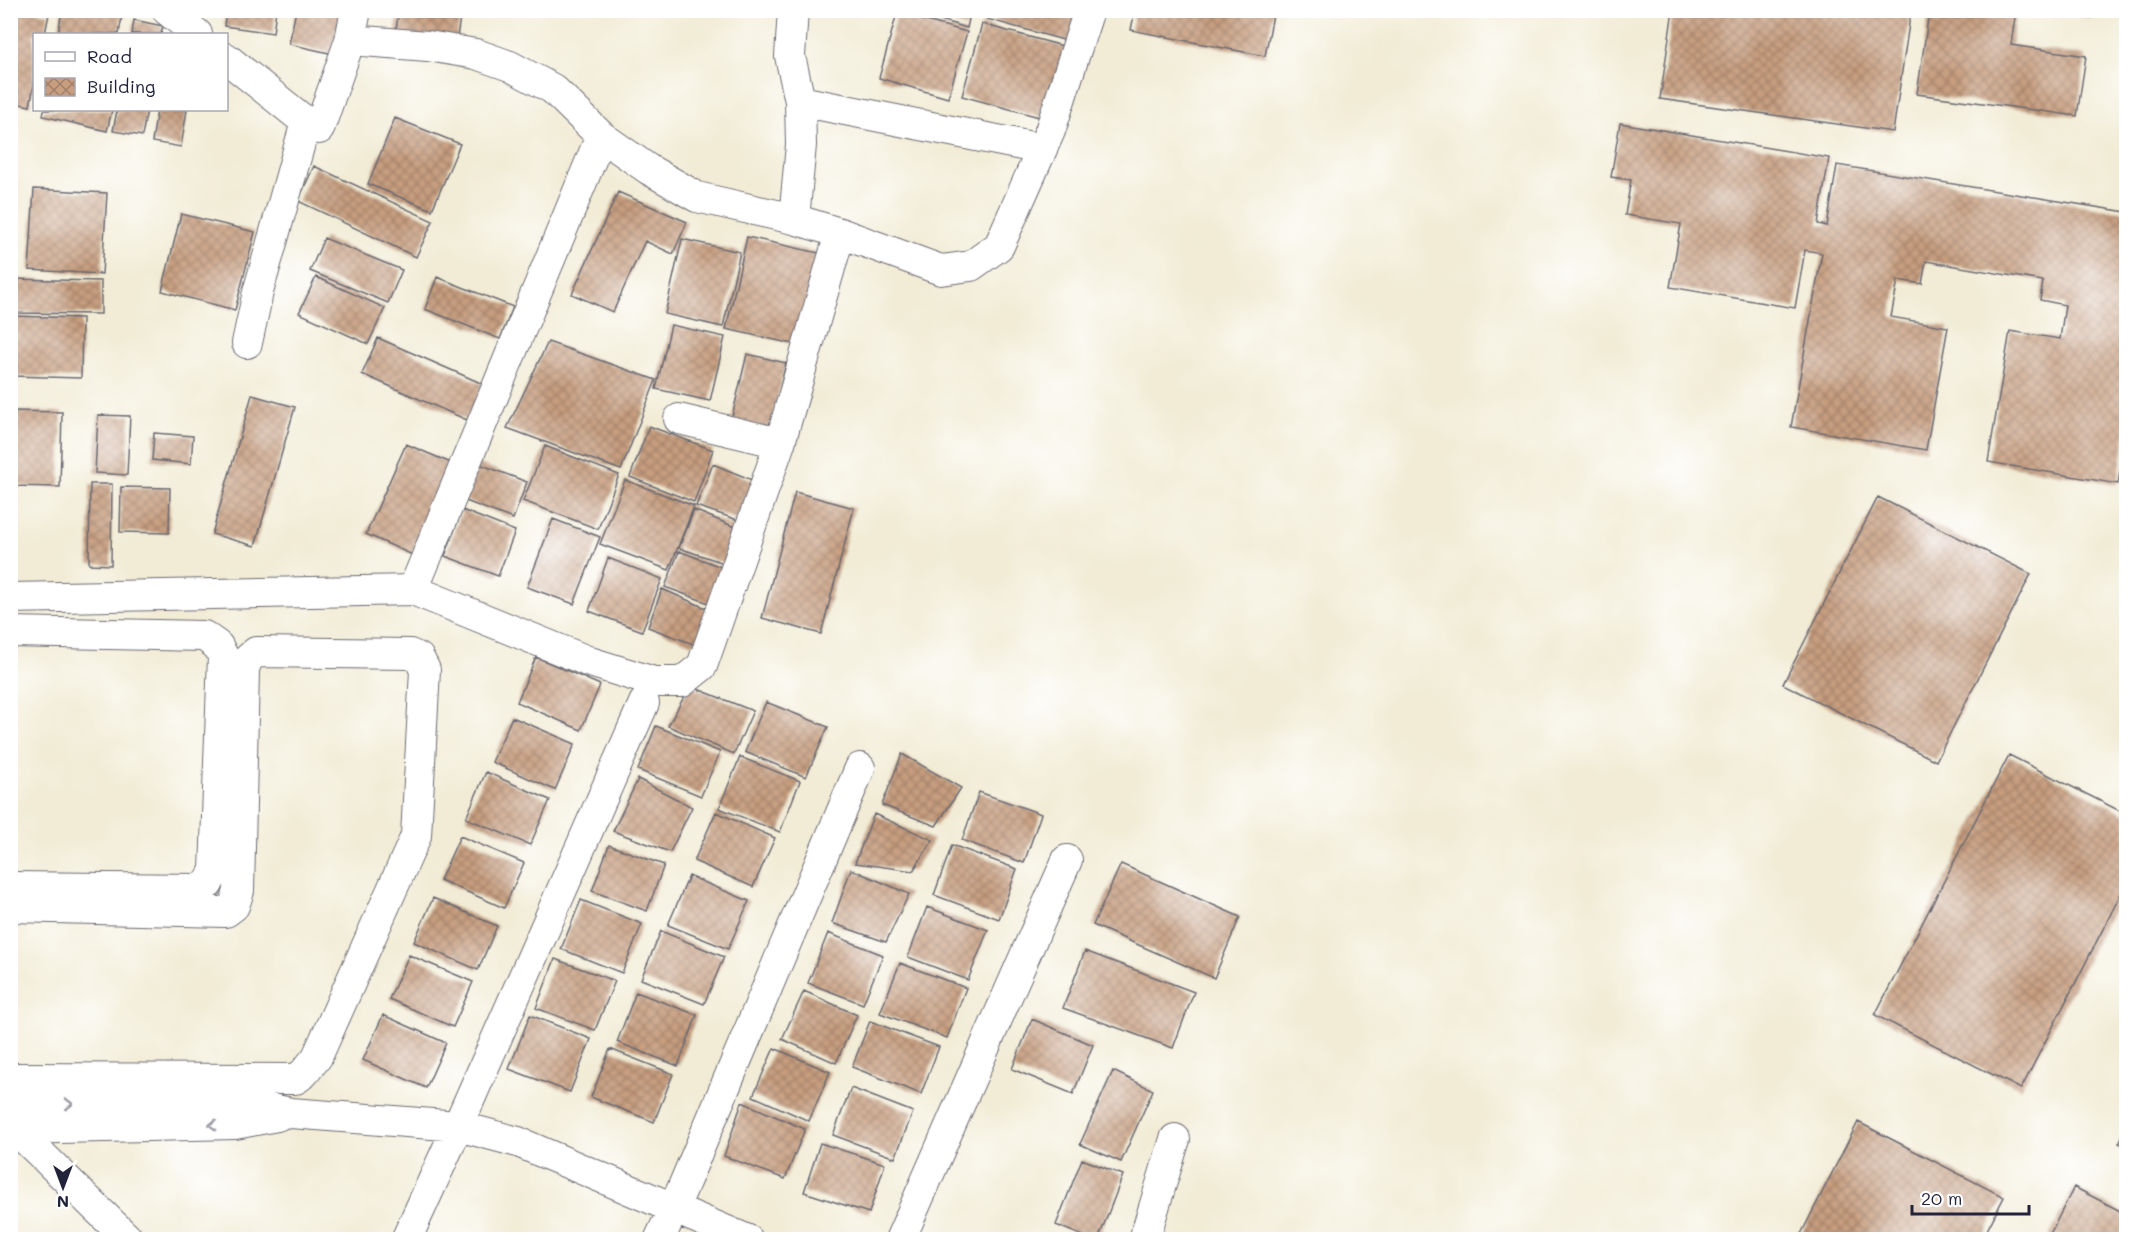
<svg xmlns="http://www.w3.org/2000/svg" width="2137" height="1250" font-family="Mali,sans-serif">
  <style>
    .building { fill: url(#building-cross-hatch) }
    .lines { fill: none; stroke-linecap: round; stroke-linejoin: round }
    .minor-casing { stroke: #6b6971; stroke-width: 32 }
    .minor { stroke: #fff; stroke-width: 30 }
    .oneway { stroke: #9c9ca7 }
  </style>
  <defs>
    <pattern id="building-cross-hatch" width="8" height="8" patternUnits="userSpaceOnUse" patternTransform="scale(1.5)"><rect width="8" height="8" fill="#c79e7f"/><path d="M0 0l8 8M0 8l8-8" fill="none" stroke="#a18069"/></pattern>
  </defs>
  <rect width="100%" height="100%" fill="#fff"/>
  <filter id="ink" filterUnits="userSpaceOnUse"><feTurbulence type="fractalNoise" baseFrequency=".0167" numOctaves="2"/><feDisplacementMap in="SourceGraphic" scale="12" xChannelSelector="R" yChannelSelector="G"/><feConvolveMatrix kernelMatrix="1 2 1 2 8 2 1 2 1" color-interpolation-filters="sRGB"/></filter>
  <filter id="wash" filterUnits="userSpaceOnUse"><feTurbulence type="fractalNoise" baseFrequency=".008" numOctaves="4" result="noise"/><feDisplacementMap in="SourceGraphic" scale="24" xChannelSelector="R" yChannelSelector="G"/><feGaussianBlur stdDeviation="1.35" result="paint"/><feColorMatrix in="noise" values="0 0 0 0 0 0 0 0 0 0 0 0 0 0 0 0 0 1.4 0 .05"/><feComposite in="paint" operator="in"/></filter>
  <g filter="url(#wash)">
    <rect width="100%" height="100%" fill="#f2ecd6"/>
    <g id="blocks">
      <path class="building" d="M 10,10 L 31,10 L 49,14 L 45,34 L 34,34 L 34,85 L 30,106 L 10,102 Z
        M 62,10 L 123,10 L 119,34 L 58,34 Z
        M 226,10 L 276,10 L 273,33 L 224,26 Z
        M 296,10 L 348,10 L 338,55 L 289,44 Z
        M 399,10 L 461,10 L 456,45 L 395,35 Z
        M 908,10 L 971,10 L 967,28 Z
        M 989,10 L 1080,10 L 1071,42 L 987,19 Z
        M 1135,10 L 1274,10 L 1265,56 L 1131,30 Z
        M 1673,10 L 1911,10 L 1893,132 L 1660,99 Z
        M 1960,10 L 2016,10 L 2011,45 L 2086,56 L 2077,116 L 1917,94 L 1929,12 L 1959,16 Z
        M 2046,10 L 2092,10 L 2091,18 Z
        M 897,13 L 967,32 L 948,98 L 879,78 Z
        M 134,20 L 163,26 L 161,34 L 132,34 Z
        M 982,24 L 1070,48 L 1050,120 L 962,96 Z
        M 44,110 L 112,110 L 107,131 L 43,116 Z
        M 117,110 L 147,110 L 142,136 L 113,131 Z
        M 157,110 L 187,110 L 181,147 L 152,142 Z
        M 395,118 L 460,144 L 432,210 L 368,184 Z
        M 1620,123 L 1829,158 L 1818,224 L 1827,226 L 1837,165 L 2126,212 L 2126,432 L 2118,484 L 1988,462 L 2010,331 L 2060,339 L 2065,305 L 2040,300 L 2043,281 L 1926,261 L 1922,284 L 1898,280 L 1891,317 L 1948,327 L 1926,450 L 1791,427 L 1822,253 L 1805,250 L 1795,308 L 1670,287 L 1681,224 L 1625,215 L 1631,180 L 1611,177 Z
        M 314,166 L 433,221 L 416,257 L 298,201 Z
        M 34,189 L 107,193 L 102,274 L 29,270 Z
        M 618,192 L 687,222 L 673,254 L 645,241 L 613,312 L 572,294 Z
        M 181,214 L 255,232 L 235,310 L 162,291 Z
        M 747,237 L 819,253 L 798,345 L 726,329 Z
        M 324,238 L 402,270 L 388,303 L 310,271 Z
        M 682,239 L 740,252 L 723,327 L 665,314 Z
        M 316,277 L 385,308 L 368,344 L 299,313 Z
        M 437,277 L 513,307 L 500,339 L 425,309 Z
        M 10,279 L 101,281 L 101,314 L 10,313 Z
        M 10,316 L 82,318 L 81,378 L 10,376 Z
        M 671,325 L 725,337 L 710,401 L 656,389 Z
        M 378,338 L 483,384 L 467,420 L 362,374 Z
        M 548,342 L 656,380 L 621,470 L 507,428 Z
        M 747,354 L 786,363 L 770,430 L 731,421 Z
        M 252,395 L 295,407 L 255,546 L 212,534 Z
        M 10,411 L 62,412 L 60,487 L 10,486 Z
        M 98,415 L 130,416 L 127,475 L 95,473 Z
        M 649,426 L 713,450 L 694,502 L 630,477 Z
        M 154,433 L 193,436 L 191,464 L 152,460 Z
        M 406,444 L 458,466 L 417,557 L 366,534 Z
        M 545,446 L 619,475 L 598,529 L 523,501 Z
        M 477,463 L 527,482 L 513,519 L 463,500 Z
        M 713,464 L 757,482 L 744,522 L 696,506 Z
        M 625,480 L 694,506 L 669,570 L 600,544 Z
        M 90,484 L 112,484 L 111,565 L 89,564 Z
        M 121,487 L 170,488 L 169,533 L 120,532 Z
        M 795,492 L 854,508 L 821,634 L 762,618 Z
        M 1878,497 L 2031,574 L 1936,761 L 1783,684 Z
        M 462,510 L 515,531 L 498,576 L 445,556 Z
        M 694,510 L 742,530 L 730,565 L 679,548 Z
        M 553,519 L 600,537 L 574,604 L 527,587 Z
        M 679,551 L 729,570 L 717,606 L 665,587 Z
        M 608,558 L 662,579 L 642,631 L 589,611 Z
        M 662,589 L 715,612 L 701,647 L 648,627 Z
        M 536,657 L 600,685 L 581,730 L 517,702 Z
        M 690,686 L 753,711 L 734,754 L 668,726 Z
        M 766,702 L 828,727 L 806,777 L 745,752 Z
        M 512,717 L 575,744 L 555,790 L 492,762 Z
        M 656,726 L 720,752 L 701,796 L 638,770 Z
        M 902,754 L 961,788 L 936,826 L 882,805 Z
        M 2009,755 L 2126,814 L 2126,884 L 2021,1089 L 1875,1015 Z
        M 740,757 L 800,781 L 780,832 L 719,808 Z
        M 486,772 L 550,800 L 530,845 L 466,818 Z
        M 638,779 L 692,807 L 670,852 L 613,831 Z
        M 979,792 L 1041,814 L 1024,863 L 962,840 Z
        M 716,812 L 775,838 L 753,887 L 694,861 Z
        M 874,814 L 933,840 L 913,871 L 855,863 Z
        M 460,836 L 524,863 L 504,908 L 440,880 Z
        M 609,845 L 664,865 L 647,911 L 592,891 Z
        M 952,845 L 1017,869 L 999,919 L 934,895 Z
        M 1121,864 L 1240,917 L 1214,978 L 1093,925 Z
        M 851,869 L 909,894 L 886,942 L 832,923 Z
        M 689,876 L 749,901 L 728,949 L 668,925 Z
        M 433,898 L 497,926 L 478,970 L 414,942 Z
        M 581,900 L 642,924 L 622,973 L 561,949 Z
        M 927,907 L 988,930 L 968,980 L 908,957 Z
        M 661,931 L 724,957 L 704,1004 L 641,979 Z
        M 828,933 L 883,955 L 863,1004 L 808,983 Z
        M 1085,951 L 1194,992 L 1173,1048 L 1063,1008 Z
        M 409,955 L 473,982 L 453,1027 L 389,999 Z
        M 555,959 L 615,981 L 595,1030 L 536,1008 Z
        M 900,963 L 966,988 L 947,1038 L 880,1013 Z
        M 804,991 L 857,1015 L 836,1063 L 782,1039 Z
        M 636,992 L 697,1015 L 678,1066 L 617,1042 Z
        M 383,1015 L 446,1043 L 426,1088 L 363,1060 Z
        M 530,1015 L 591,1039 L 570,1092 L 509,1069 Z
        M 1032,1019 L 1093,1045 L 1073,1094 L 1012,1069 Z
        M 870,1021 L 939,1047 L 921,1094 L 852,1067 Z
        M 774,1048 L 830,1072 L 809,1121 L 753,1096 Z
        M 610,1049 L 673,1074 L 654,1122 L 591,1097 Z
        M 1113,1071 L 1153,1090 L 1121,1162 L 1080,1144 Z
        M 851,1088 L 913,1112 L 895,1158 L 833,1135 Z
        M 742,1102 L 805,1129 L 785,1179 L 724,1156 Z
        M 1858,1122 L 2004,1197 L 1982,1240 L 1798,1240 Z
        M 2126,1128 L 2126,1146 L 2119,1143 Z
        M 820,1143 L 885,1164 L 869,1213 L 804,1192 Z
        M 1082,1159 L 1123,1175 L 1098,1240 L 1093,1240 L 1056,1225 Z
        M 2074,1187 L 2126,1214 L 2126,1240 L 2047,1240 Z
        M 1032,1235 L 1044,1239 L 1044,1240 L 1031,1240 Z"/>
    </g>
  </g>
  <g filter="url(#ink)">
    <use href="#blocks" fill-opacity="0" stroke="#6b6971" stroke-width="1.5"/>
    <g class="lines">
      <defs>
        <path id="minor" d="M 167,10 L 197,34
          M 793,10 L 790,56 L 800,101 L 801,145 L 794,219
          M 350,40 L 428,46 L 476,54 L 510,66 L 553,89 L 601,136 L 648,169 L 697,197 L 794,219 L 840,233 L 941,270 L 971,266 L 999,246 L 1050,131 L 1089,10
          M 226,58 L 306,122 L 319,129 L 350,40 L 356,10
          M 800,101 L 1042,149
          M 247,343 L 258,292 L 306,122
          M 679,419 L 780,443
          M 413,590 L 590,662 L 654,682 L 682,682 L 702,666 L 780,443 L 840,233
          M 10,598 L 413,590 L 601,136
          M 10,632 L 204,636 L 218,646 L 223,656 L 215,870 L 208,884 L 199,889 L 13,887
          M 10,907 L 226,912 L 234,906 L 239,891 L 244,670 L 247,660 L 256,652 L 410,654 L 419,658 L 425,670 L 416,836 L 317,1057 L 304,1073 L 296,1079 L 10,1078
          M 10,1105 L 235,1102 L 291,1113 L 458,1126 L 518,1142 L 748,1240
          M 10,1124 L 129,1240
          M 16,1129 L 235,1124 L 277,1116
          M 406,1240 L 458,1126 L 644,703
          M 659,1240 L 674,1208 L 860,768
          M 900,1240 L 1067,860
          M 1144,1240 L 1175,1139"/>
      </defs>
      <use href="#minor" class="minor-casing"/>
      <use href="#minor" class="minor"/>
    </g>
    <defs><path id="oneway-chevron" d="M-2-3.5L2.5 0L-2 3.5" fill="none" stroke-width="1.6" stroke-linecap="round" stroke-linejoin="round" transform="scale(1.5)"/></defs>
    <g class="oneway">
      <use href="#oneway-chevron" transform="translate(69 1104) rotate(-1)"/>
      <use href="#oneway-chevron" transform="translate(213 1125) rotate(178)"/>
    </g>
  </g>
  <rect width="2137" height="1250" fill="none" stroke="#fff" stroke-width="36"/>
  <rect x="33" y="33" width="195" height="78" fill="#ffffff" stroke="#a7a7b1" stroke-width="1.5"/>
  <rect x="45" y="52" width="30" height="9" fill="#ffffff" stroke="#a7a7b1" stroke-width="1.5"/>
  <text x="87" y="63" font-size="18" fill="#22223b">Road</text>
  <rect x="45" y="78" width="30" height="18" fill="url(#building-cross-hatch)" stroke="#a7a7b1" stroke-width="1.5"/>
  <text x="87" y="93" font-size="18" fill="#22223b">Building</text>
  <g transform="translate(63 1187) rotate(180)" stroke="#ffffff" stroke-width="4.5" paint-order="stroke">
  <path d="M0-4.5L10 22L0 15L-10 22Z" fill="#22223b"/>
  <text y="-9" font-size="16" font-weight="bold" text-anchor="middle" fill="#22223b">N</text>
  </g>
  <path d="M1912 1205v9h117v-9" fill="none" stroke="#22223b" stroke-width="3"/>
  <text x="1921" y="1205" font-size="18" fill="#22223b" stroke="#ffffff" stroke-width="4.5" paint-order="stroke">20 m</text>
</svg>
